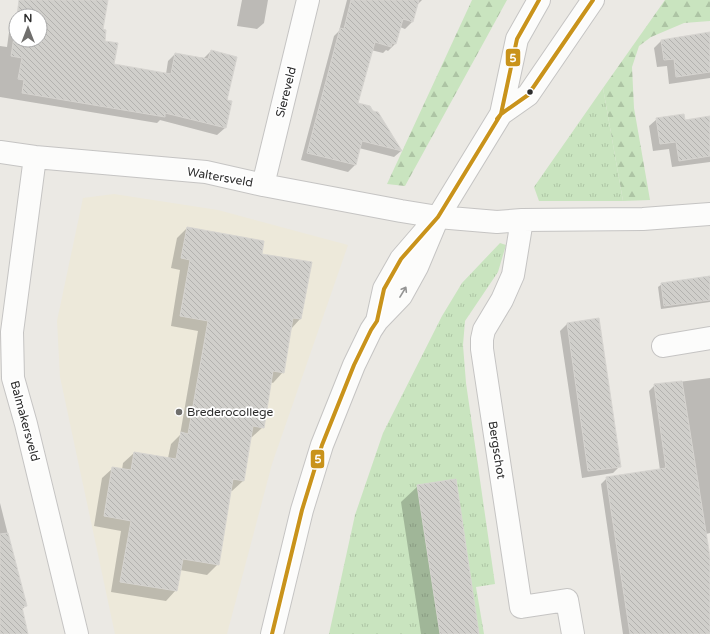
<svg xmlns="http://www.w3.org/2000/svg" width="710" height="634" font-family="'Varela Round',sans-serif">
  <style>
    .education { fill: #ede9da }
    .grass { fill: url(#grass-tufts) }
    .forest { fill: url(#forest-firs) }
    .shadow { fill: #0003 }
    .building { fill: url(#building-back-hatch); stroke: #d6d4d0 }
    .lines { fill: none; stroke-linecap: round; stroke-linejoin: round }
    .minor-casing { stroke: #c5c4c3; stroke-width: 24 }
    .minor { stroke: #fcfcfb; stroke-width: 22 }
    .bus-1-casing { stroke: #fff; stroke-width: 7 }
    .bus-1 { stroke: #c9931b; stroke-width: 4 }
    .oneway { stroke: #949494 }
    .bus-dot { fill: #2d2d2d; stroke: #fff; stroke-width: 1.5 }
    .poi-dot { fill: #706f6d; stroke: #fff; stroke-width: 1.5 }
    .labels { text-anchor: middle; stroke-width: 3.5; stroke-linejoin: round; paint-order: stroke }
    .street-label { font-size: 12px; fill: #2d2d2d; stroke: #fff }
    .poi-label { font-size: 12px; fill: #2d2d2d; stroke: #fff; text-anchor: start }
    .line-badge { stroke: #fff; stroke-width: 1.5 }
    .badge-label { font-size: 11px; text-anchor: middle; font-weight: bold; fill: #fff }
  </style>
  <defs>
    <pattern id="grass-tufts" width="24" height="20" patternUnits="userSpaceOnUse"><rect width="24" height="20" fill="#c9e4bf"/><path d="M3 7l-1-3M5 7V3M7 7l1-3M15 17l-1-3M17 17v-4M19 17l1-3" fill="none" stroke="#adc4a4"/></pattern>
    <pattern id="forest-firs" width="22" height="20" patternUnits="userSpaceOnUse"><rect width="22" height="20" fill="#c9e4bf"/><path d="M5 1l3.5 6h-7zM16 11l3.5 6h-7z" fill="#adc4a4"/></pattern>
    <pattern id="building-back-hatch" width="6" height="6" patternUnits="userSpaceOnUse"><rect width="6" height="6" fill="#d0cfcb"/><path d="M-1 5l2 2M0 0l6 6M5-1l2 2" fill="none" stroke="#b3b2af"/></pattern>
  </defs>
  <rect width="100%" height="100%" fill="#ebe9e4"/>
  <path class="education" d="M 114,194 L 218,210 L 348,245 L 272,464 L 227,634 L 115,634 L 60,377 L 57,321 L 83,198 Z"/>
  <path class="grass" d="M 603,88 L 623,201 L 539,201 L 534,187 Z
    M 500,243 L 506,245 L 498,272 L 465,321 L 463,345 L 466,383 L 495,584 L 476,587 L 484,634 L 329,634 L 355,515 L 383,433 L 442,316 L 462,283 Z"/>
  <path class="forest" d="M 472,0 L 507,0 L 405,186 L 387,184 Z
    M 665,0 L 710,0 L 710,21 L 684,23 L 651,37 L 639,46 L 632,67 L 634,108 L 650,200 L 623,201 L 603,88 Z"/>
  <path class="shadow" d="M 242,0 L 268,0 L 264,23 L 257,29 L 237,26 Z
    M 347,0 L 422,0 L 418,4 L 412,22 L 405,29 L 400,27 L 395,44 L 388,51 L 386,50 L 383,53 L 371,50 L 357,104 L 401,151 L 394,157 L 359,148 L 355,165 L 348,172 L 301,160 L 334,36 L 339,31 Z
    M 16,19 L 16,40 L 32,40 L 113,65 L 166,74 L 168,61 L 175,54 L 204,58 L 211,51 L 226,100 L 225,128 L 217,135 L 160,120 L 157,123 L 0,97 L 0,46 L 7,47 L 10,25 Z
    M 710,33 L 710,78 L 669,84 L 667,66 L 657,67 L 654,48 L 661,41 Z
    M 710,117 L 710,162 L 672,167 L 669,149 L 653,151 L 649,126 L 657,119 L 684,121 Z
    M 187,228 L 261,255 L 300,319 L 291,329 L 283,372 L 273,383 L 270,382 L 263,427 L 252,437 L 250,437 L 243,481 L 232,491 L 231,491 L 218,564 L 207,575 L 180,570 L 176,590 L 166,601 L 111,592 L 121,531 L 94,526 L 102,478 L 113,468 L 122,470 L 123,463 L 134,453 L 168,458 L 171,444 L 180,435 L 198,331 L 171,326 L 180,270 L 171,268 L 177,238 Z
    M 710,277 L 710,302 L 661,309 L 658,287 L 662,284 Z
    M 598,320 L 620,466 L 613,473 L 582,478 L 560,331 L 567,324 Z
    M 710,378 L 710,533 L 706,534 L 710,562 L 710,634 L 623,634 L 601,484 L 607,478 L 660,470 L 649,391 L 655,385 Z
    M 418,486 L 478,634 L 421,634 L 401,502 Z
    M 0,503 L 26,606 L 21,610 L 27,634 L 0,634 Z"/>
  <path class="building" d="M 19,0 L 108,0 L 103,29 L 106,30 L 105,41 L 118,43 L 114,64 L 171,74 L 175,53 L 208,59 L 211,50 L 237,57 L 227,100 L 232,101 L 226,128 L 165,113 L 165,117 L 22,93 L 24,80 L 18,79 L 22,58 L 11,56 L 16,24 L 16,40 L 40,40 L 40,16 L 17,16 Z
    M 351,0 L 419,0 L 413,22 L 403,19 L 396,44 L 392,43 L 391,47 L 375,42 L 358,103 L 370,106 L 373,111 L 378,112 L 402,151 L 362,141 L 356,165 L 307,153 L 340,28 L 344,29 Z
    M 710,32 L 710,72 L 676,77 L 674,59 L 664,60 L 661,40 Z
    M 684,114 L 685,120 L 710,116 L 710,156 L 679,161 L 676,142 L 660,144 L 656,118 Z
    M 187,227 L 264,241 L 262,254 L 312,262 L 301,319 L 293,318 L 284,373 L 273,371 L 264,428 L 253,426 L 244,481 L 233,479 L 219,565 L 183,559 L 177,591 L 120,582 L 131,521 L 104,516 L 112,467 L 131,470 L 134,452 L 176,459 L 181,432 L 188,434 L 208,321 L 180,316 L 190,260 L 181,258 Z
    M 710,276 L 710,300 L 664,306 L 661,283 Z
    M 599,318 L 621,467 L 588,471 L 567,323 Z
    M 682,381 L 710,557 L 710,634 L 630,634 L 606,477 L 666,468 L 654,384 Z
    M 456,479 L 479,634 L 440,634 L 417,485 Z
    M 8,533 L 27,606 L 22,607 L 28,634 L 0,634 L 0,534 Z"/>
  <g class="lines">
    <defs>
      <path id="minor" d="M 501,114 L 528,95 L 593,0
        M 0,152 L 35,157 L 206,172 L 263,185 L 401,211 L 438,217 L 497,222 L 522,220 L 643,219 L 710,214
        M 35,157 L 12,332 L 13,378 L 26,424 L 77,634
        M 263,185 L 308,0
        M 522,220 L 513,275 L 502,300 L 484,330 L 482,339 L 482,349 L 485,369 L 521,607 L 567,600 L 573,634
        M 377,321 L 384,289 L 401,259 L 426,230
        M 663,346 L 710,338
        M 272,634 L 302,510 L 322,445 L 354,365 L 371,330 L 377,321 L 401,296 L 417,267 L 438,217 L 501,114 L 517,39 L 539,0"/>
    </defs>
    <use href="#minor" class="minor-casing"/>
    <use href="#minor" class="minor"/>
    <defs>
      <path id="bus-1" d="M 497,119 L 501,114 L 517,39 L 539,0
        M 272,634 L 302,510 L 322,445 L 354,365 L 371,330 L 377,321 L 384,289 L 401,259 L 438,217 L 501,114 L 528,95 L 593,0"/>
    </defs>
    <use href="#bus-1" class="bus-1-casing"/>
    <use href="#bus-1" class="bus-1"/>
  </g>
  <defs><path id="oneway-shaft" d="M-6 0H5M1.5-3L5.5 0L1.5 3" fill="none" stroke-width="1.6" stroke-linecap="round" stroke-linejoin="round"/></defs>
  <use class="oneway" href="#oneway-shaft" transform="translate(403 292) rotate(-59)"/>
  <circle class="bus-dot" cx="530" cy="92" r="3.5"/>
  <circle class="poi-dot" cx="179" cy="412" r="4"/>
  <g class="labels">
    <g class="street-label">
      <text transform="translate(286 92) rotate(-76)" y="4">Siereveld</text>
      <text transform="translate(220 177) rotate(10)" y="4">Waltersveld</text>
      <text transform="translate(25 421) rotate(75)" y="4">Balmakersveld</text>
      <text transform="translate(497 450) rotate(81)" y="4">Bergschot</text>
    </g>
    <g class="poi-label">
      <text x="187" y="416">Brederocollege</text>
    </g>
  </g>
  <g class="line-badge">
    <rect x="505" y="48" width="16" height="19" rx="4" fill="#c9931b"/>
    <rect x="310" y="449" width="15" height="20" rx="4" fill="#c9931b"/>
  </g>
  <g class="badge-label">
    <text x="513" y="62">5</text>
    <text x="318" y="463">5</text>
  </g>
  <g transform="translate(28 28)"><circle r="19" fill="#ffffff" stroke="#ababab"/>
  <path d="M0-3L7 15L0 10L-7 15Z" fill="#706f6d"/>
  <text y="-6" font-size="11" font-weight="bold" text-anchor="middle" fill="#2d2d2d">N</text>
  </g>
</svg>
